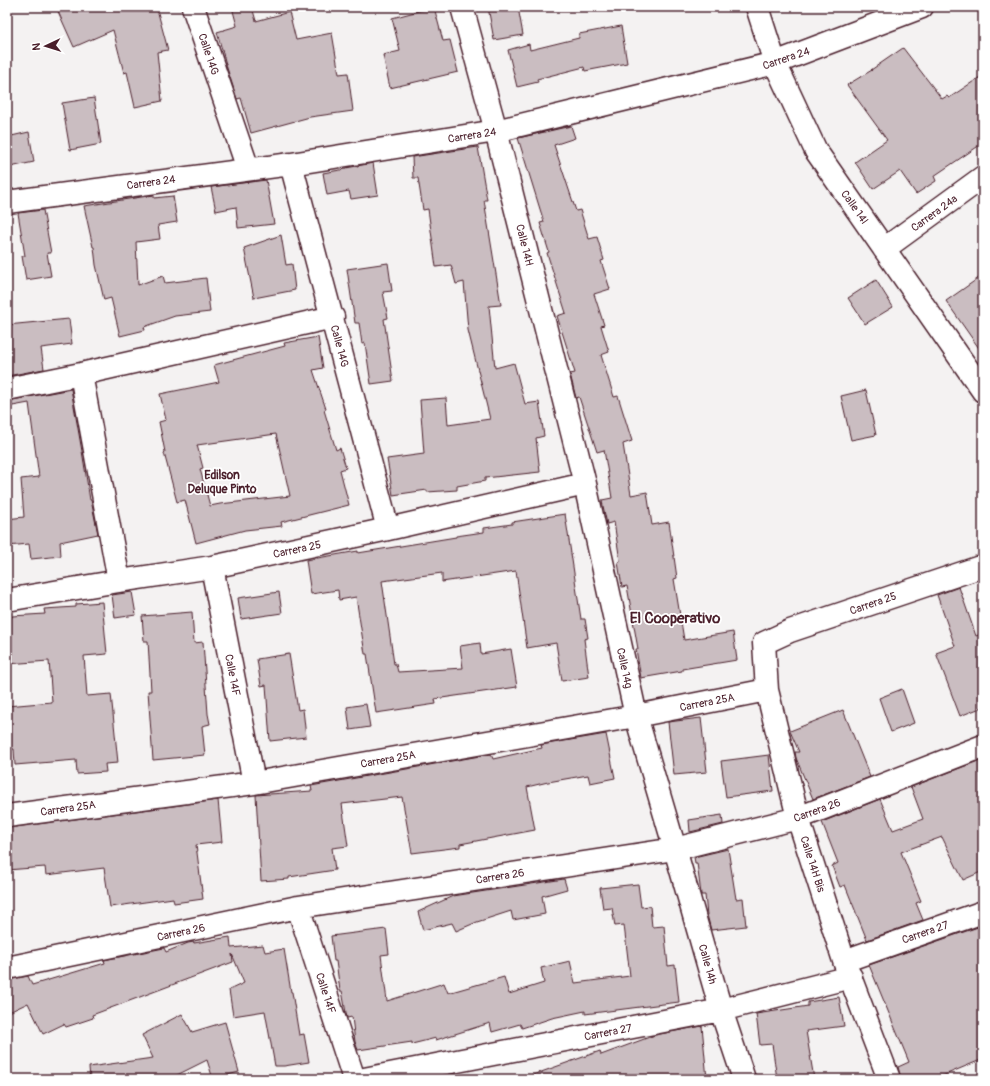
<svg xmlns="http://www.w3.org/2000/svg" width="990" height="1086" font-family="Pangolin,sans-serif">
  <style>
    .building { fill: #cabdc1; stroke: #4a1f2b; fill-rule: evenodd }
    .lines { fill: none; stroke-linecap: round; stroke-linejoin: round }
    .street-casing { stroke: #4a1f2b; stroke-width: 25 }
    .street { stroke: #fff; stroke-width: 22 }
    .labels { text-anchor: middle; stroke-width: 3.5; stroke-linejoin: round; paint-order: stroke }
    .street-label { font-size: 11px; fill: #4a1f2b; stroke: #fff }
    .neighbourhood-label { font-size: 12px; font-weight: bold; fill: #4a1f2b; stroke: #fff }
    .district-label { font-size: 15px; font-weight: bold; fill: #4a1f2b; stroke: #fff }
  </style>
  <rect width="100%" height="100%" fill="#f4f2f2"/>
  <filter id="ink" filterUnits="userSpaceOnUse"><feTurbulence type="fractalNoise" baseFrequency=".025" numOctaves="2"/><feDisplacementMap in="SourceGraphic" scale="8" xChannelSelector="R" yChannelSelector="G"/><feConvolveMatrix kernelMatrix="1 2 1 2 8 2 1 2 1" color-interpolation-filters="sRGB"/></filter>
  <g filter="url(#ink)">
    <path class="building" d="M 56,7 L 162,7 L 157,9 L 168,50 L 157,52 L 162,101 L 135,107 L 127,72 L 124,73 L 113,30 L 74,47 Z
      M 232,7 L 252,7 L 256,21 L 289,12 L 296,40 L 332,33 L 339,74 L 348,73 L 353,111 L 310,117 L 251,133 L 241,98 L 237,99 L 227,68 L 217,32 L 237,26 Z
      M 434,7 L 443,41 L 450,40 L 458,72 L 390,88 L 383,55 L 400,51 L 392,18 Z
      M 488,7 L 518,7 L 523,35 L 494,40 Z
      M 621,26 L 627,63 L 585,71 L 584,67 L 537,79 L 538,82 L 517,87 L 508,50 L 529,44 L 530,50 L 579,38 L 579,34 Z
      M 903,48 L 942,99 L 947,96 L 949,98 L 983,75 L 983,143 L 934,176 L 936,181 L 916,194 L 900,171 L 873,189 L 855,162 L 887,140 L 847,85 L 872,70 L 871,70 Z
      M 94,98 L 101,144 L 70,150 L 62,103 Z
      M 571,126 L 575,138 L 554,145 L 576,211 L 580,210 L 589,239 L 597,237 L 604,260 L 601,261 L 610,289 L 594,294 L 604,325 L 601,326 L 609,352 L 601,355 L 614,397 L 618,396 L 632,441 L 623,444 L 631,495 L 647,492 L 652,525 L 669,522 L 677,578 L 674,579 L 684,640 L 733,632 L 737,660 L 682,669 L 682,671 L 641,678 L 636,649 L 638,649 L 627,586 L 622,587 L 618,562 L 620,561 L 614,522 L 607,524 L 603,506 L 602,500 L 612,498 L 604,450 L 597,452 L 579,397 L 576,398 L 570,374 L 575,373 L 557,316 L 566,313 L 547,253 L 549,252 L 540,223 L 544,222 L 518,138 Z
      M 29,132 L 34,162 L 10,167 L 7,149 L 7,137 Z
      M 478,147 L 487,200 L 484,200 L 501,305 L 489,306 L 495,368 L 514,363 L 525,404 L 539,402 L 544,436 L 536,438 L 540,472 L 485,478 L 485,481 L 457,486 L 457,490 L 427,492 L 427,490 L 393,495 L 387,459 L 424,454 L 420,400 L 446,398 L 448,425 L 490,419 L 468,330 L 464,282 L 456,284 L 451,265 L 436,267 L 428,209 L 423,210 L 418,178 L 413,178 L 412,157 Z
      M 373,163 L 378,195 L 351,199 L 349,191 L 327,195 L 323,173 L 346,169 L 346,168 Z
      M 266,180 L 274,224 L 238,228 L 236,207 L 216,211 L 211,187 Z
      M 154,195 L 154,198 L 173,196 L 177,222 L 158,225 L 160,239 L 136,242 L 138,285 L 163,276 L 165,283 L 206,278 L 210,312 L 175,316 L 144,327 L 145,330 L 120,336 L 111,298 L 104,300 L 96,265 L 94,247 L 93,247 L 84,206 Z
      M 43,210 L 51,253 L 47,253 L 51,276 L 26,280 L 22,256 L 25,256 L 18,213 Z
      M 281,235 L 286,265 L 292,264 L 295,290 L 254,298 L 244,248 Z
      M 388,263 L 392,291 L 383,292 L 388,318 L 384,319 L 393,381 L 371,384 L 365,343 L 362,344 L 359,323 L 355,323 L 347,269 Z
      M 983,275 L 983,354 L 946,301 Z
      M 876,280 L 893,307 L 865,324 L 848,298 Z
      M 69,319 L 72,344 L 41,348 L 44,369 L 7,376 L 7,325 Z
      M 318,337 L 323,368 L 313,370 L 326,409 L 324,410 L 336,450 L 340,448 L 346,468 L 340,470 L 349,505 L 281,522 L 282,526 L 245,530 L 196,543 L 185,500 L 177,502 L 164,453 L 165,452 L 159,422 L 166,420 L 160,394 L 219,382 L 214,365 L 285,346 L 284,343 ZM 276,434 L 290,496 L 220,504 L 210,506 L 200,469 L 203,468 L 197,445 Z
      M 71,389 L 83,457 L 90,500 L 91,500 L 98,534 L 60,542 L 61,556 L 31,559 L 29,544 L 7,546 L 7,519 L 24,517 L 21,479 L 39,477 L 29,403 L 7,407 L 7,401 Z
      M 866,390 L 876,435 L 851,440 L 841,396 Z
      M 565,514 L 581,619 L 585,619 L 588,638 L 584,639 L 589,677 L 562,681 L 556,643 L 527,648 L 516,571 L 442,582 L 442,573 L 382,581 L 394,664 L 396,664 L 398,672 L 463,668 L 460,646 L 480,643 L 481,654 L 511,649 L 517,687 L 435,699 L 436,704 L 376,713 L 367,654 L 365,654 L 356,597 L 339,600 L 338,590 L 311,594 L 306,560 L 358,551 L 358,553 L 456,537 L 456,536 L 484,532 L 484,528 L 512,524 L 512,522 Z
      M 959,587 L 976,636 L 983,633 L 983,707 L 960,716 L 936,653 L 955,646 L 937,595 Z
      M 132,592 L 136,615 L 115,618 L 112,595 Z
      M 279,592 L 282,613 L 241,619 L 238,598 Z
      M 102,602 L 107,654 L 84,656 L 87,696 L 111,694 L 118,763 L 105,764 L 106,772 L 77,774 L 76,760 L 15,765 L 14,749 L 7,749 L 7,706 L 52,702 L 49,661 L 7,664 L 7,617 L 12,617 L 12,616 L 45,614 L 44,609 L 76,607 L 76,604 Z
      M 192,612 L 194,643 L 203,642 L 208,714 L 210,724 L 202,726 L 205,755 L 153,760 L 148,691 L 151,691 L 148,641 L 144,641 L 142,616 Z
      M 289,654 L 298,710 L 303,709 L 306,737 L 270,741 L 266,685 L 261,686 L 257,659 Z
      M 902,689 L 914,723 L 891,732 L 879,698 Z
      M 366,704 L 370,727 L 350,730 L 347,707 Z
      M 843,710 L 870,777 L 813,799 L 796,758 L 795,752 L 799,752 L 790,731 Z
      M 701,718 L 707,772 L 674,775 L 668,722 Z
      M 606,734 L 615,778 L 590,783 L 588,775 L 548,782 L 527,787 L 535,830 L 460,844 L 460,847 L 412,853 L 402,797 L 342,804 L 348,846 L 332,848 L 335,870 L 289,877 L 289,879 L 261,881 L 256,795 L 312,791 L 311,786 L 491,754 L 493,759 L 542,748 L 541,745 Z
      M 769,755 L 773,791 L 726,797 L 721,761 Z
      M 983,759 L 983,871 L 963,880 L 942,837 L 901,852 L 921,901 L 916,903 L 923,920 L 867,940 L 845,885 L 840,887 L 832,866 L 838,863 L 822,822 L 880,799 L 893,830 L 923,819 L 911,787 Z
      M 218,800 L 222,842 L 196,845 L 203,899 L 174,903 L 173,898 L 110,907 L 104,868 L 46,875 L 45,867 L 7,870 L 7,828 Z
      M 722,815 L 723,824 L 690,832 L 689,820 Z
      M 728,849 L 736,899 L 743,898 L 746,926 L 711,930 L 707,915 L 705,895 L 701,895 L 701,894 L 697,863 L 695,863 L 694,857 Z
      M 564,879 L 567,889 L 542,896 L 545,914 L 513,920 L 511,911 L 477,922 L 456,931 L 452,923 L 423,930 L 418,912 L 453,896 Z
      M 638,884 L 641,907 L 650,906 L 652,927 L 664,926 L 668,966 L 675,965 L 679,1002 L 585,1014 L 585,1011 L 552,1018 L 522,1028 L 520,1024 L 492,1032 L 490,1023 L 436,1040 L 436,1038 L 412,1044 L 412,1042 L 358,1050 L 355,1042 L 352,1017 L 347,1018 L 342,991 L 340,991 L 336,961 L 334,961 L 331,936 L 386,929 L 389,954 L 381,955 L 387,1001 L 444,983 L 448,993 L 504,977 L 509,994 L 544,983 L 541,968 L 570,961 L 575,983 L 630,976 L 624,925 L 615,926 L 612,908 L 603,909 L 600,888 Z
      M 978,927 L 983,939 L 983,1059 L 935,1079 L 901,1079 L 898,1067 L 909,1062 L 869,965 Z
      M 230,937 L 231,948 L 263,945 L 265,952 L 284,949 L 291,992 L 292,992 L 299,1035 L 304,1034 L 309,1062 L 284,1066 L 275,1066 L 265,1011 L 233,1016 L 229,990 L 244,983 L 232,954 L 233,962 L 92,1015 L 93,1018 L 66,1027 L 64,1024 L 43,1034 L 28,1003 L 7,1013 L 7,980 L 28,976 L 32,985 L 105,963 L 104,960 L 164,948 L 166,952 L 188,943 L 194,942 L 194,943 Z
      M 839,997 L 844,1026 L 806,1031 L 814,1079 L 777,1079 L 772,1044 L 760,1045 L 756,1014 L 808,1006 L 808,1002 Z
      M 182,1014 L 192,1032 L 225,1022 L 239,1072 L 213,1079 L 207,1060 L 169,1079 L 90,1079 L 89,1067 L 153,1058 L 142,1035 Z
      M 702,1026 L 707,1079 L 531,1079 L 530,1076 L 600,1051 L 601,1055 L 655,1035 Z"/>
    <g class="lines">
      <defs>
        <path id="street" d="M 193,7 L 248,169
          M 462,7 L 496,131 L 585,484 L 636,716 L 675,849 L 721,1010 L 744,1079
          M 757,7 L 775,63 L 816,151 L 983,391
          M 291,164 L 388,529
          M 7,202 L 291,164 L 496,131 L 775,63 L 922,7
          M 884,249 L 983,177
          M 81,374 L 119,581
          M 7,389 L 81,374 L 333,317
          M 212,567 L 254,783
          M 7,600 L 119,581 L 212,567 L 388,529 L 585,484
          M 7,816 L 254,783 L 636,716 L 767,690
          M 298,907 L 354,1079
          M 844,961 L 983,912
          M 7,968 L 298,907 L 675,849 L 798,818 L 983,746
          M 364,1079 L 721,1010 L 851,977
          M 889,1079 L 844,961 L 798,818 L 767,690 L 764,643 L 790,631 L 983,566"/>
      </defs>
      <use href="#street" class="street-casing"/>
      <use href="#street" class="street"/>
    </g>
  </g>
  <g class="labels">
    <g class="street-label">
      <text transform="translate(209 54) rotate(71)" y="4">Calle 14G</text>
      <text transform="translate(786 58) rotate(-19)" y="4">Carrera 24</text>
      <text transform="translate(472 135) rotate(-9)" y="4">Carrera 24</text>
      <text transform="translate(151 182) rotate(-8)" y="4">Carrera 24</text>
      <text transform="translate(855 207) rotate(55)" y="4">Calle 14I</text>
      <text transform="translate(934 213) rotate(-36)" y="4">Carrera 24a</text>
      <text transform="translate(525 245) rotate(76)" y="4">Calle 14H</text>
      <text transform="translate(340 346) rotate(75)" y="4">Calle 14G</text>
      <text transform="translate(297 549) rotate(-12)" y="4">Carrera 25</text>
      <text transform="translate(873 603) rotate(-19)" y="4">Carrera 25</text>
      <text transform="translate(625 668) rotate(78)" y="4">Calle 14g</text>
      <text transform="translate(233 675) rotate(79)" y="4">Calle 14F</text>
      <text transform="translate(707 702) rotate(-11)" y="4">Carrera 25A</text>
      <text transform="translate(388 759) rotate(-10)" y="4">Carrera 25A</text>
      <text transform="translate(68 808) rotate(-8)" y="4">Carrera 25A</text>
      <text transform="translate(817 810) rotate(-20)" y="4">Carrera 26</text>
      <text transform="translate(813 864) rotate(72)" y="4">Calle 14H Bis</text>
      <text transform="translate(500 876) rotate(-9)" y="4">Carrera 26</text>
      <text transform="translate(181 932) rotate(-12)" y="4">Carrera 26</text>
      <text transform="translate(925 932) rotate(-19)" y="4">Carrera 27</text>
      <text transform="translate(708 964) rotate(74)" y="4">Calle 14h</text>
      <text transform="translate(326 993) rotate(72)" y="4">Calle 14F</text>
      <text transform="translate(608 1032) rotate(-11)" y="4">Carrera 27</text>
    </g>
    <g class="neighbourhood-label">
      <text x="222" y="479">Edilson<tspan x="222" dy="14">Deluque Pinto</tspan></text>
    </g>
    <g class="district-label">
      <text x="675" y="623">El Cooperativo</text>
    </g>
  </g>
  <rect width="990" height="1086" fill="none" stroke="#fff" stroke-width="24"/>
  <rect x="12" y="12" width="966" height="1062" fill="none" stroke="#4a1f2b" stroke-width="1.5" filter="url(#ink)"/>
  <g transform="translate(46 46) rotate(266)" stroke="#ffffff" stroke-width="3" paint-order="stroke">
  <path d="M0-3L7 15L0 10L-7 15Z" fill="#4a1f2b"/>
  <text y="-6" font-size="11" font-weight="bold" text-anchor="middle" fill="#4a1f2b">N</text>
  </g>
</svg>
